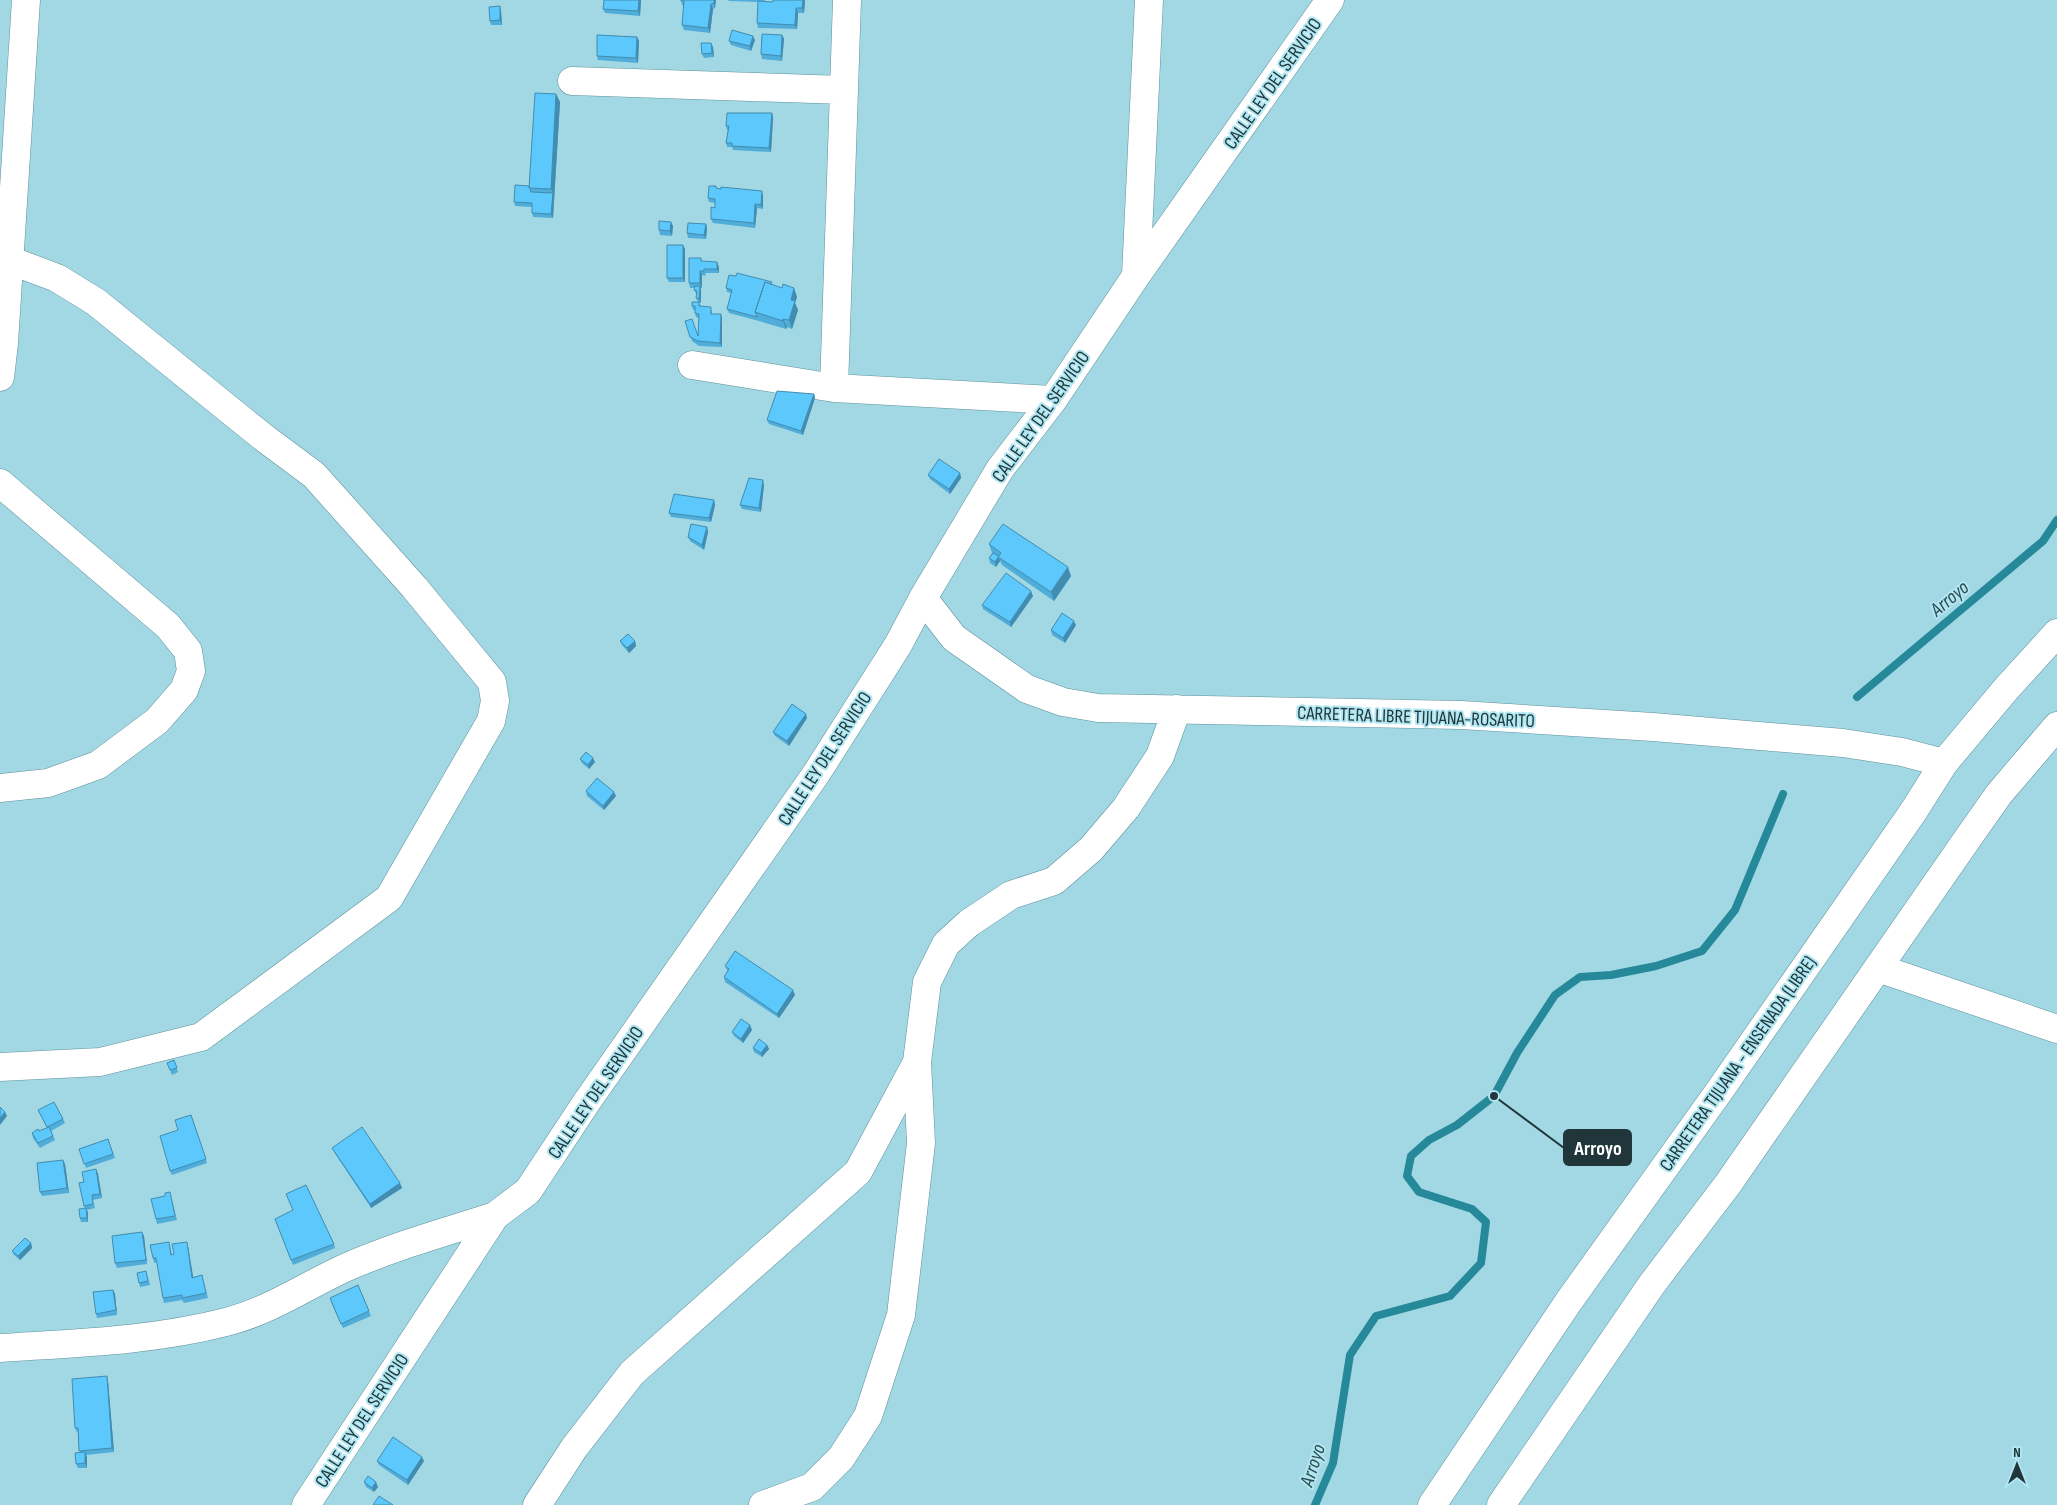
<svg xmlns="http://www.w3.org/2000/svg" width="2057" height="1505" font-family="'Sofia Sans Condensed',sans-serif">
  <style>
    .lines { fill: none; stroke-linecap: round; stroke-linejoin: round }
    .stream { stroke: #25899a; stroke-width: 8 }
    .minor-casing { stroke: #5d919c; stroke-width: 29 }
    .highway-casing { stroke: #5d919c; stroke-width: 29 }
    .minor { stroke: #fff; stroke-width: 28 }
    .highway { stroke: #fff; stroke-width: 28 }
    .wall { fill: #50acd8 }
    .shaded-wall { fill: #418cb0 }
    .building { fill: #5dc8fb; stroke: #418cb0 }
    .labels { text-anchor: middle; stroke-width: 4; stroke-linejoin: round; paint-order: stroke }
    .street-label { font-size: 19px; fill: #20363b; stroke: #afe6f1 }
    .water-label { font-size: 20px; font-style: italic; fill: #2d4a50; stroke: #afe6f1 }
    .leader { fill: none; stroke: #20363b; stroke-width: 2 }
    .callout-dot { fill: #20363b; stroke: #afe6f1; stroke-width: 2 }
    .callout { fill: #20363b; stroke: #20363b; stroke-width: 2 }
    .callout-label { font-size: 20px; text-anchor: middle; font-weight: bold; fill: #fff }
  </style>
  <rect width="100%" height="100%" fill="#a2d8e4"/>
  <g class="lines">
    <path class="stream" d="M 1857,697 L 2043,541 L 2057,520
      M 1315,1505 L 1333,1463 L 1350,1355 L 1376,1316 L 1450,1296 L 1481,1263 L 1486,1222 L 1472,1209 L 1419,1192 L 1407,1176 L 1411,1156 L 1429,1140 L 1457,1125 L 1494,1096 L 1517,1053 L 1555,995 L 1580,977 L 1611,975 L 1656,966 L 1702,951 L 1735,910 L 1783,794"/>
    <defs>
      <path id="minor" d="M 572,81 L 843,90
        M 1136,276 L 1149,0
        M 692,365 L 834,388 L 1053,400
        M 0,377 L 4,343 L 26,0
        M 834,388 L 847,0
        M 0,483 L 168,626 L 188,651 L 191,671 L 184,690 L 157,721 L 98,765 L 48,783 L 0,788
        M 923,598 L 954,638 L 1027,689 L 1063,702 L 1098,708 L 1461,715 L 1653,727 L 1843,743 L 1902,752 L 1944,763
        M 1878,968 L 2057,1029
        M 0,1067 L 100,1062 L 201,1037 L 389,898 L 491,721 L 495,701 L 492,682 L 414,587 L 314,475 L 263,437 L 96,302 L 57,278 L 9,260
        M 0,1348 C 76,1343 152,1341 226,1322 C 270,1311 307,1285 347,1267 C 395,1246 445,1232 495,1216
        M 306,1505 L 495,1216 L 528,1191 L 586,1103 L 816,774 L 898,645 L 923,598 L 1000,469 L 1053,400 L 1136,276 L 1330,0
        M 537,1505 L 574,1448 L 632,1373 L 858,1172 L 917,1062 L 927,982 L 946,944 L 969,923 L 1011,895 L 1054,881 L 1091,849 L 1126,808 L 1160,756 L 1177,709
        M 763,1505 L 812,1487 L 841,1458 L 868,1416 L 901,1315 L 921,1143 L 917,1062"/>
      <path id="highway" d="M 1432,1505 L 1569,1301 L 1720,1090 L 1913,812 L 1944,763 L 2006,689 L 2057,633
        M 1501,1505 L 1652,1284 L 1728,1184 L 1968,838 L 1999,794 L 2057,726"/>
    </defs>
    <use href="#minor" class="minor-casing"/>
    <use href="#highway" class="highway-casing"/>
    <use href="#minor" class="minor"/>
    <use href="#highway" class="highway"/>
  </g>
  <path class="wall" d="M 641,0 L 640,16 L 605,13 L 603,9 Z
    M 681,0 L 716,0 L 715,8 L 713,9 L 710,33 L 684,30 L 682,25 L 684,6 L 682,5 Z
    M 728,0 L 765,0 L 764,2 L 773,2 L 805,0 L 804,13 L 798,13 L 797,29 L 758,28 L 757,23 L 758,2 L 729,1 Z
    M 501,11 L 502,25 L 491,25 L 490,21 Z
    M 782,35 L 784,39 L 782,61 L 762,59 L 761,54 Z
    M 637,37 L 639,41 L 638,63 L 598,60 L 597,56 Z
    M 755,40 L 751,51 L 731,45 L 729,41 Z
    M 711,43 L 713,47 L 714,57 L 704,58 L 702,54 Z
    M 556,94 L 560,102 L 553,218 L 533,217 L 532,213 L 532,207 L 515,206 L 514,202 L 529,186 Z
    M 772,113 L 773,118 L 771,152 L 733,150 L 732,147 L 727,147 L 726,143 L 728,130 L 727,130 L 726,126 Z
    M 717,188 L 763,195 L 763,209 L 757,208 L 755,228 L 713,223 L 711,219 L 715,208 L 715,203 L 709,202 L 708,198 Z
    M 706,224 L 707,228 L 706,239 L 688,238 L 687,233 Z
    M 673,226 L 672,236 L 660,235 L 659,230 Z
    M 685,249 L 685,282 L 669,282 L 667,278 Z
    M 701,258 L 702,261 L 719,267 L 719,273 L 706,273 L 705,276 L 702,275 L 702,288 L 701,288 L 701,303 L 699,303 L 701,306 L 712,311 L 712,314 L 721,314 L 722,319 L 722,347 L 699,346 L 692,341 L 685,321 L 698,336 L 699,318 L 696,317 L 695,313 L 695,310 L 693,310 L 692,306 L 698,302 L 696,298 L 697,295 L 694,290 L 695,288 L 690,288 L 689,283 Z
    M 773,285 L 782,288 L 794,288 L 797,297 L 795,303 L 798,310 L 792,329 L 787,327 L 786,329 L 759,321 L 729,313 L 727,309 L 731,293 L 727,292 L 726,288 Z
    M 814,394 L 815,398 L 803,435 L 769,424 L 767,420 Z
    M 960,473 L 961,478 L 950,494 L 930,479 L 928,475 Z
    M 764,485 L 761,512 L 742,509 L 740,505 Z
    M 714,500 L 715,505 L 711,522 L 671,517 L 669,513 Z
    M 707,527 L 708,532 L 704,550 L 690,541 L 688,537 Z
    M 989,544 L 1071,576 L 1054,601 L 1002,565 L 1000,561 L 996,567 L 990,563 L 989,558 L 992,553 Z
    M 1033,596 L 1011,627 L 983,609 L 982,605 Z
    M 1076,625 L 1065,643 L 1052,635 L 1051,630 Z
    M 620,641 L 635,641 L 636,646 L 629,653 L 622,645 Z
    M 807,718 L 789,746 L 775,736 L 773,732 Z
    M 580,759 L 595,762 L 589,769 L 582,763 Z
    M 586,791 L 616,796 L 604,810 L 587,796 Z
    M 725,966 L 795,995 L 779,1018 L 725,982 L 724,977 L 728,971 L 727,970 Z
    M 752,1030 L 743,1043 L 734,1036 L 732,1032 Z
    M 767,1045 L 769,1049 L 762,1057 L 754,1052 L 753,1048 Z
    M 174,1060 L 178,1072 L 172,1075 L 167,1063 Z
    M 38,1110 L 63,1119 L 65,1123 L 51,1131 L 55,1140 L 40,1148 L 33,1138 L 32,1133 L 39,1131 L 47,1128 Z
    M 191,1115 L 207,1163 L 172,1175 L 170,1171 L 178,1130 Z
    M 108,1139 L 115,1158 L 86,1168 L 79,1149 Z
    M 332,1148 L 402,1188 L 371,1208 L 334,1152 Z
    M 65,1164 L 69,1193 L 42,1196 L 40,1192 Z
    M 96,1169 L 98,1174 L 102,1198 L 93,1200 L 95,1208 L 87,1210 L 88,1213 L 88,1222 L 81,1222 L 80,1218 L 85,1208 L 84,1206 L 84,1182 Z
    M 170,1192 L 177,1220 L 157,1224 L 156,1219 L 165,1196 Z
    M 293,1211 L 334,1244 L 335,1248 L 293,1265 L 275,1219 Z
    M 144,1236 L 147,1264 L 117,1268 L 115,1263 Z
    M 31,1243 L 32,1248 L 20,1260 L 14,1255 L 12,1251 Z
    M 170,1246 L 172,1255 L 174,1254 L 188,1246 L 193,1277 L 202,1275 L 208,1298 L 184,1303 L 182,1300 L 164,1303 L 163,1298 L 157,1262 L 154,1263 L 153,1258 Z
    M 146,1271 L 150,1285 L 140,1287 L 139,1283 Z
    M 358,1285 L 371,1316 L 343,1328 L 331,1302 Z
    M 113,1290 L 115,1294 L 117,1315 L 97,1318 L 96,1314 Z
    M 107,1376 L 108,1381 L 114,1452 L 86,1455 L 87,1468 L 78,1468 L 76,1464 L 80,1453 L 78,1432 L 77,1432 L 75,1428 Z
    M 377,1461 L 424,1461 L 408,1485 L 379,1465 Z
    M 364,1482 L 378,1487 L 374,1492 L 366,1487 Z"/>
  <path class="shaded-wall" d="M 639,0 L 641,0 L 640,16 L 638,11 Z
    M 714,0 L 716,0 L 715,8 L 714,3 Z
    M 803,0 L 805,0 L 804,13 L 802,8 Z
    M 711,4 L 713,9 L 710,33 L 708,28 Z
    M 500,6 L 501,11 L 502,25 L 500,20 Z
    M 796,8 L 798,13 L 797,29 L 795,25 Z
    M 782,35 L 784,39 L 782,61 L 781,56 Z
    M 753,36 L 755,40 L 751,51 L 750,46 Z
    M 637,37 L 639,41 L 638,63 L 636,58 Z
    M 711,43 L 713,47 L 714,57 L 712,53 Z
    M 556,94 L 560,102 L 553,218 L 551,214 L 553,193 L 551,189 Z
    M 772,113 L 773,118 L 771,152 L 769,148 Z
    M 762,191 L 763,195 L 763,209 L 761,205 Z
    M 755,204 L 757,208 L 755,228 L 754,223 Z
    M 671,222 L 673,226 L 672,236 L 670,231 Z
    M 706,224 L 707,228 L 706,239 L 704,235 Z
    M 683,245 L 685,249 L 685,282 L 683,278 Z
    M 717,262 L 719,267 L 719,273 L 717,269 Z
    M 700,271 L 702,275 L 702,288 L 700,283 Z
    M 700,286 L 701,290 L 701,303 L 699,299 Z
    M 794,288 L 797,297 L 795,303 L 798,310 L 792,329 L 789,320 L 791,300 Z
    M 721,314 L 722,319 L 722,347 L 720,343 Z
    M 783,319 L 787,327 L 786,329 L 783,321 Z
    M 814,394 L 815,398 L 803,435 L 801,431 Z
    M 960,473 L 961,478 L 950,494 L 949,489 Z
    M 763,480 L 764,485 L 761,512 L 759,508 Z
    M 714,500 L 715,505 L 711,522 L 709,518 Z
    M 707,527 L 708,532 L 704,550 L 702,545 Z
    M 998,557 L 1000,561 L 996,567 L 995,562 Z
    M 1068,567 L 1071,576 L 1054,601 L 1051,592 Z
    M 1031,591 L 1033,596 L 1011,627 L 1010,622 Z
    M 1074,621 L 1076,625 L 1065,643 L 1063,638 Z
    M 635,641 L 636,646 L 629,653 L 627,648 Z
    M 806,714 L 807,718 L 789,746 L 787,741 Z
    M 593,758 L 595,762 L 589,769 L 588,765 Z
    M 614,792 L 616,796 L 604,810 L 603,806 Z
    M 793,990 L 795,995 L 779,1018 L 777,1014 Z
    M 750,1025 L 752,1030 L 743,1043 L 741,1039 Z
    M 767,1045 L 769,1049 L 762,1057 L 761,1053 Z
    M 5,1112 L 7,1116 L 0,1125 L 0,1118 Z
    M 63,1160 L 65,1164 L 69,1193 L 67,1188 Z
    M 96,1169 L 98,1174 L 102,1198 L 100,1194 Z
    M 400,1183 L 402,1188 L 371,1208 L 370,1204 Z
    M 86,1208 L 88,1213 L 88,1222 L 87,1218 Z
    M 142,1232 L 144,1236 L 147,1264 L 146,1260 Z
    M 187,1242 L 188,1246 L 194,1282 L 192,1278 Z
    M 31,1243 L 32,1248 L 20,1260 L 18,1256 Z
    M 113,1290 L 115,1294 L 117,1315 L 116,1310 Z
    M 107,1376 L 108,1381 L 114,1452 L 112,1448 Z
    M 85,1452 L 87,1457 L 87,1468 L 85,1463 Z
    M 422,1457 L 424,1461 L 408,1485 L 407,1480 Z
    M 376,1482 L 378,1487 L 374,1492 L 372,1488 Z"/>
  <path class="building" d="M 604,0 L 639,0 L 638,11 L 603,9 Z
    M 681,0 L 714,0 L 714,3 L 711,4 L 708,28 L 682,25 L 684,1 L 681,1 Z
    M 773,0 L 803,0 L 802,8 L 796,8 L 795,25 L 757,23 L 758,1 L 773,2 Z
    M 500,6 L 500,20 L 490,21 L 489,7 Z
    M 732,30 L 753,36 L 750,46 L 729,41 Z
    M 762,34 L 782,35 L 781,56 L 761,54 Z
    M 597,35 L 637,37 L 636,58 L 597,56 Z
    M 701,43 L 711,43 L 712,53 L 702,54 Z
    M 535,93 L 556,94 L 551,189 L 529,188 Z
    M 727,113 L 772,113 L 769,148 L 732,146 L 732,143 L 726,143 L 729,126 L 726,126 Z
    M 515,185 L 529,186 L 531,192 L 553,193 L 551,214 L 532,213 L 532,203 L 514,202 Z
    M 709,186 L 716,186 L 716,188 L 721,189 L 721,187 L 762,191 L 761,205 L 755,204 L 754,223 L 711,219 L 711,207 L 715,208 L 715,199 L 708,198 Z
    M 659,221 L 671,222 L 670,231 L 659,230 Z
    M 688,223 L 706,224 L 704,235 L 687,233 Z
    M 667,245 L 683,245 L 683,278 L 667,278 Z
    M 689,258 L 701,258 L 701,261 L 717,262 L 717,269 L 704,269 L 704,271 L 700,271 L 700,283 L 689,283 Z
    M 737,273 L 772,282 L 771,284 L 765,282 L 755,312 L 757,317 L 727,309 L 732,290 L 726,288 L 729,275 L 736,276 Z
    M 765,282 L 782,288 L 783,284 L 794,288 L 791,300 L 795,301 L 789,320 L 783,319 L 783,321 L 755,312 Z
    M 695,286 L 700,286 L 699,299 L 696,298 L 697,291 L 694,290 Z
    M 692,302 L 699,302 L 699,306 L 711,307 L 711,314 L 721,314 L 720,343 L 698,341 L 690,337 L 685,321 L 692,319 L 698,336 L 699,314 L 695,313 L 695,306 L 692,306 Z
    M 777,391 L 814,394 L 801,431 L 767,420 Z
    M 939,459 L 960,473 L 949,489 L 928,475 Z
    M 749,478 L 763,480 L 759,508 L 740,505 Z
    M 674,494 L 714,500 L 709,518 L 669,513 Z
    M 691,524 L 707,527 L 702,545 L 688,537 Z
    M 1003,524 L 1068,567 L 1051,592 L 998,557 L 1001,553 L 989,544 Z
    M 993,553 L 999,556 L 995,562 L 989,558 Z
    M 1006,573 L 1031,591 L 1010,622 L 982,605 Z
    M 1062,613 L 1074,621 L 1063,638 L 1051,630 Z
    M 628,634 L 635,641 L 627,648 L 620,641 Z
    M 792,704 L 806,714 L 787,741 L 773,732 Z
    M 586,752 L 593,758 L 588,765 L 580,759 Z
    M 597,778 L 614,792 L 603,806 L 586,791 Z
    M 735,951 L 793,990 L 777,1014 L 724,977 L 729,969 L 725,966 Z
    M 741,1019 L 750,1025 L 741,1039 L 732,1032 Z
    M 759,1039 L 767,1045 L 761,1053 L 753,1048 Z
    M 174,1060 L 177,1068 L 170,1070 L 167,1063 Z
    M 54,1102 L 63,1119 L 47,1127 L 38,1110 Z
    M 0,1107 L 5,1112 L 0,1118 Z
    M 191,1115 L 206,1159 L 170,1171 L 160,1136 L 178,1130 L 175,1120 Z
    M 49,1127 L 53,1136 L 38,1143 L 32,1133 L 38,1129 L 39,1131 Z
    M 362,1127 L 400,1183 L 370,1204 L 332,1148 Z
    M 108,1139 L 113,1154 L 84,1164 L 79,1149 Z
    M 63,1160 L 67,1188 L 40,1192 L 37,1163 Z
    M 96,1169 L 100,1194 L 92,1195 L 93,1204 L 84,1206 L 79,1183 L 84,1182 L 82,1172 Z
    M 306,1185 L 334,1244 L 291,1260 L 275,1219 L 293,1210 L 286,1194 Z
    M 170,1192 L 175,1216 L 156,1219 L 151,1199 L 165,1196 L 165,1193 Z
    M 86,1208 L 87,1218 L 80,1218 L 79,1209 Z
    M 142,1232 L 146,1260 L 115,1263 L 112,1236 Z
    M 25,1238 L 31,1243 L 18,1256 L 12,1251 Z
    M 169,1242 L 171,1255 L 174,1254 L 172,1244 L 187,1242 L 192,1278 L 202,1275 L 206,1293 L 182,1298 L 182,1295 L 163,1298 L 156,1258 L 153,1258 L 150,1245 Z
    M 146,1271 L 148,1281 L 139,1283 L 137,1273 Z
    M 358,1285 L 369,1311 L 341,1324 L 330,1298 Z
    M 113,1290 L 116,1310 L 96,1314 L 93,1292 Z
    M 107,1376 L 112,1448 L 79,1451 L 78,1428 L 75,1428 L 72,1379 Z
    M 393,1437 L 422,1457 L 407,1480 L 377,1461 Z
    M 85,1452 L 85,1463 L 76,1464 L 75,1453 Z
    M 368,1476 L 376,1482 L 372,1488 L 364,1482 Z
    M 379,1496 L 393,1505 L 373,1505 Z"/>
  <g class="labels">
    <g class="street-label">
      <text transform="translate(1272 83) rotate(-55)" y="7">CALLE LEY DEL SERVICIO</text>
      <text transform="translate(1040 416) rotate(-55)" y="7">CALLE LEY DEL SERVICIO</text>
      <text transform="translate(1416 716) rotate(2)" y="7">CARRETERA LIBRE TIJUANA-ROSARITO</text>
      <text transform="translate(824 758) rotate(-57)" y="7">CALLE LEY DEL SERVICIO</text>
      <text transform="translate(1737 1063) rotate(-55)" y="7">CARRETERA TIJUANA - ENSENADA (LIBRE)</text>
      <text transform="translate(595 1092) rotate(-56)" y="7">CALLE LEY DEL SERVICIO</text>
      <text transform="translate(361 1420) rotate(-57)" y="7">CALLE LEY DEL SERVICIO</text>
    </g>
    <g class="water-label">
      <text transform="translate(1949 598) rotate(-40)" y="7">Arroyo</text>
      <text transform="translate(1312 1465) rotate(-72)" y="7">Arroyo</text>
    </g>
  </g>
  <path class="leader" d="M1494 1096L1564 1148"/>
  <circle class="callout-dot" cx="1494" cy="1096" r="5"/>
  <rect class="callout" x="1564" y="1130" width="67" height="35" rx="5"/>
  <g class="callout-label">
    <text x="1598" y="1155">Arroyo</text>
  </g>
  <g transform="translate(2017 1465)" stroke="#afe6f1" stroke-width="4" paint-order="stroke">
  <path d="M0-4L9 19L0 12L-9 19Z" fill="#20363b"/>
  <text y="-8" font-size="14" font-weight="bold" text-anchor="middle" fill="#20363b">N</text>
  </g>
</svg>
